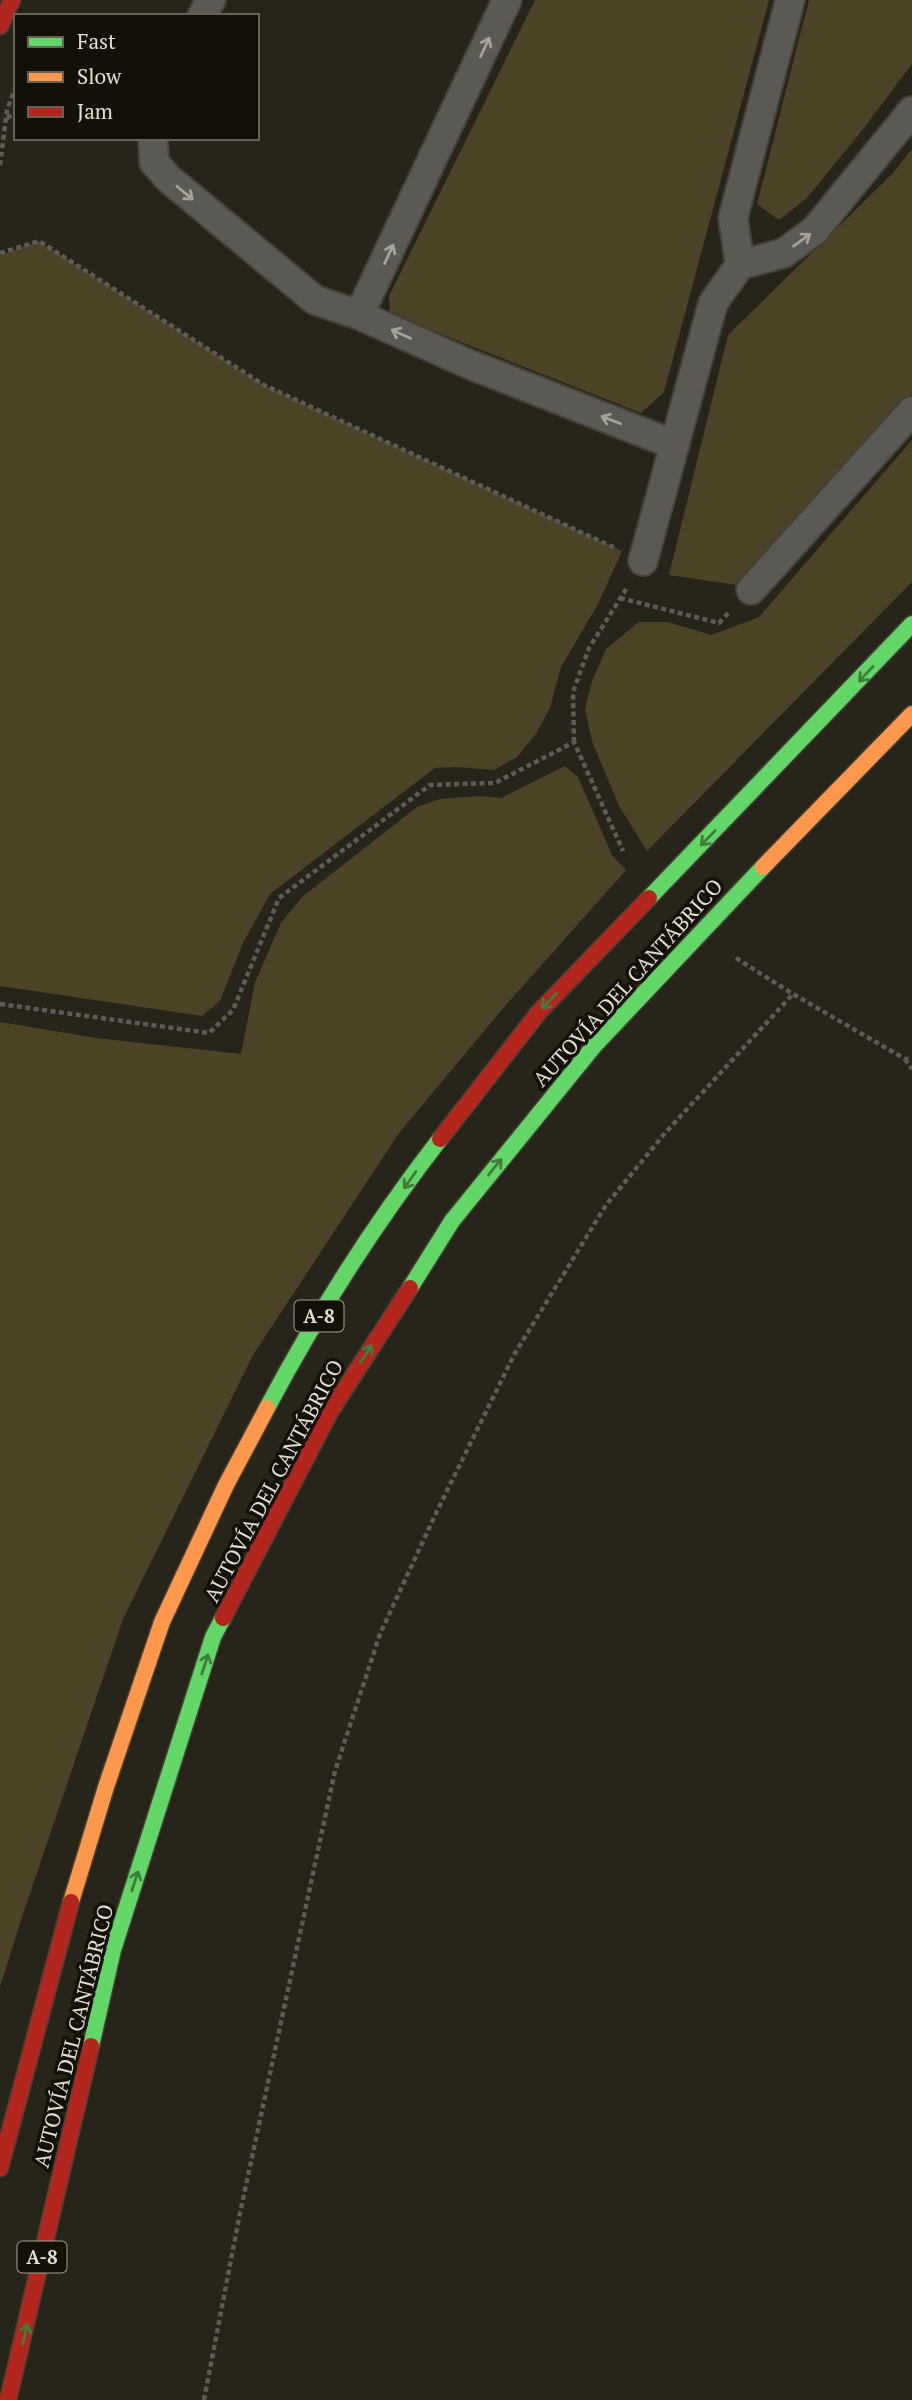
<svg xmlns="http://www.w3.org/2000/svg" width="912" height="2400" font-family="'PT Serif',serif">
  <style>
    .grass { fill: #4c4326 }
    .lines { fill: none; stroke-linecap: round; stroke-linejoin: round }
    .street-casing { stroke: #444137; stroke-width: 32 }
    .fast-casing { stroke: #444137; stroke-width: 19 }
    .slow-casing { stroke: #444137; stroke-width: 19 }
    .jam-casing { stroke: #444137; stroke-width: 19 }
    .path { stroke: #5d5b55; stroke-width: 4.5; stroke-dasharray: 5 3.5; stroke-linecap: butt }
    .street { stroke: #5a5954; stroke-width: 28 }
    .fast { stroke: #63d668; stroke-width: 16 }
    .slow { stroke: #ff974d; stroke-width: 16 }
    .jam { stroke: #b3261e; stroke-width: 16 }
    .oneway { stroke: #a5a299 }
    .oneway2 { stroke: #3f7d3d }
    .labels { text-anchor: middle; stroke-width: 7; stroke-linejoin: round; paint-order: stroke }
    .shield { fill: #131008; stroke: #a4a095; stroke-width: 2 }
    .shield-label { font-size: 19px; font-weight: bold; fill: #e2ded2 }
    .street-label { font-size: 21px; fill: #e2ded2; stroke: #131008 }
  </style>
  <rect width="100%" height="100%" fill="#272419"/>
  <path class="grass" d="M 535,0 L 769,0 L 664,392 L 641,413 L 390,314 L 389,296 Z
    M 809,0 L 912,0 L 912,64 L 864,128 L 807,198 L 779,220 L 757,204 Z
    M 912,149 L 912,395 L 737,585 L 669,575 L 728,335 L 892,174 Z
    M 39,241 L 264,385 L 622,551 L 598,604 L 561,667 L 550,708 L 536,734 L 517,757 L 494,770 L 456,767 L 435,768 L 270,894 L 243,943 L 220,1001 L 202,1016 L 0,986 L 0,255 Z
    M 912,440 L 912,582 L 647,851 L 619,806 L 592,741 L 585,709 L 592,681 L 606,649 L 639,622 L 667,622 L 712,635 L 759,617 Z
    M 565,766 L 578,777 L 612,855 L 626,870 L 505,1006 L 399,1133 L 253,1355 L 123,1619 L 22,1917 L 0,1987 L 0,1022 L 96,1038 L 241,1054 L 255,982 L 281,923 L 302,897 L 417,807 L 440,799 L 479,796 L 501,798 Z"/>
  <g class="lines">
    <defs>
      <path id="street" d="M 202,16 L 211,0
        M 153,138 L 154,162 L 169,179 L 315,300 L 359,315 L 471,365 L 675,445
        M 740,265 L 784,253 L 815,230 L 912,111
        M 359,315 L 507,0
        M 643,561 L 713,303 L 740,265 L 733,218 L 790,0
        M 751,590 L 912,411"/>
      <path id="fast" d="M 649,898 L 912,624
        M 410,1288 L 452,1221 L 594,1046 L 763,867
        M 267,1408 C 317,1314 375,1223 440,1139
        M 91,2046 L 113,1950 L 213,1637 L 223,1618"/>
      <path id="slow" d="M 763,867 L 912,714
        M 71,1902 L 106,1787 L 162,1622 L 226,1485 L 267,1408"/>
      <path id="jam" d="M 0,26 L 12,0
        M 440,1139 L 539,1012 L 649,898
        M 223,1618 L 330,1412 L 410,1288
        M 0,2168 L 71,1902
        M 8,2400 L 91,2046"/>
    </defs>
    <use href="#street" class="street-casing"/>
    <use href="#fast" class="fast-casing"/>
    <use href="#slow" class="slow-casing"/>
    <use href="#jam" class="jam-casing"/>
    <path class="path" d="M 7,118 L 16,113
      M 0,165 L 7,110 L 16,86
      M 0,253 L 39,241 L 264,385 L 615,548
      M 620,598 L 719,623 L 730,611
      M 574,742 L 573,692 L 589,648 L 628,586
      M 736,958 L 793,994 L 905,1059 L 912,1059
      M 0,1004 L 209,1033 L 233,1010 L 279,898 L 430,785 L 495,783 L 574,742 L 623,851
      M 905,1059 L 912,1069
      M 204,2400 L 240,2213 L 335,1771 L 380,1634 L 437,1511 L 514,1355 L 606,1205 L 666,1132 L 793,994"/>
    <use href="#street" class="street"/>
    <use href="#fast" class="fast"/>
    <use href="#slow" class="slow"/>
    <use href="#jam" class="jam"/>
  </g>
  <defs><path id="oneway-shaft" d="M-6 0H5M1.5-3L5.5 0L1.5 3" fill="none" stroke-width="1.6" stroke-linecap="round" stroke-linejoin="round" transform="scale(1.75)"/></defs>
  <g class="oneway">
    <use href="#oneway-shaft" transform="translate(485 47) rotate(-65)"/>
    <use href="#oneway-shaft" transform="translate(185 193) rotate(40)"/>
    <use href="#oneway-shaft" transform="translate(802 240) rotate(-36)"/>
    <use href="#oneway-shaft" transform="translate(389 254) rotate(-65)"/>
    <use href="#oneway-shaft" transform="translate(401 334) rotate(-156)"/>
    <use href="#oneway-shaft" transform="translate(611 420) rotate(-159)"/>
  </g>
  <g class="oneway2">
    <use href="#oneway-shaft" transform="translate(866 674) rotate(133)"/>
    <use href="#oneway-shaft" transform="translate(708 838) rotate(134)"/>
    <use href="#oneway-shaft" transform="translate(549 1001) rotate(134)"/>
    <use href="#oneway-shaft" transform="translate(495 1167) rotate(-51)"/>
    <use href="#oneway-shaft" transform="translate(410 1180) rotate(125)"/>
    <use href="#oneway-shaft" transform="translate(366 1354) rotate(-57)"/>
    <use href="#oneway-shaft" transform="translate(205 1664) rotate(-72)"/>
    <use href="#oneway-shaft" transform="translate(135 1881) rotate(-72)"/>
    <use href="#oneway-shaft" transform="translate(25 2334) rotate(-77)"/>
  </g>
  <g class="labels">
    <g class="shield">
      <rect x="294.5" y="1300.5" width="49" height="31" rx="5"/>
      <rect x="17.5" y="2241.5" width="49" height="31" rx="5"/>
    </g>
    <g class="shield-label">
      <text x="319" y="1323">A-8</text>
      <text x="42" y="2264">A-8</text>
    </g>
    <g class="street-label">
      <text transform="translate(628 983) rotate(-48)" y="7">AUTOVÍA DEL CANTÁBRICO</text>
      <text transform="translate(274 1481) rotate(-62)" y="7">AUTOVÍA DEL CANTÁBRICO</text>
      <text transform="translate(74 2036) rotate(-76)" y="7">AUTOVÍA DEL CANTÁBRICO</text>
    </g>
  </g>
  <rect x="14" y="14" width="245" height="126" fill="#131008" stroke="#666259" stroke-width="2"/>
  <rect x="28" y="37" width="35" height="10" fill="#63d668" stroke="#666259" stroke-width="2"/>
  <text x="77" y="49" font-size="21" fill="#e2ded2">Fast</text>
  <rect x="28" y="72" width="35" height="10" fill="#ff974d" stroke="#666259" stroke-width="2"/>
  <text x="77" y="84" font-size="21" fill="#e2ded2">Slow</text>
  <rect x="28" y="107" width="35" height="10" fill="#b3261e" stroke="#666259" stroke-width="2"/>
  <text x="77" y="119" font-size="21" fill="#e2ded2">Jam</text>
</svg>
